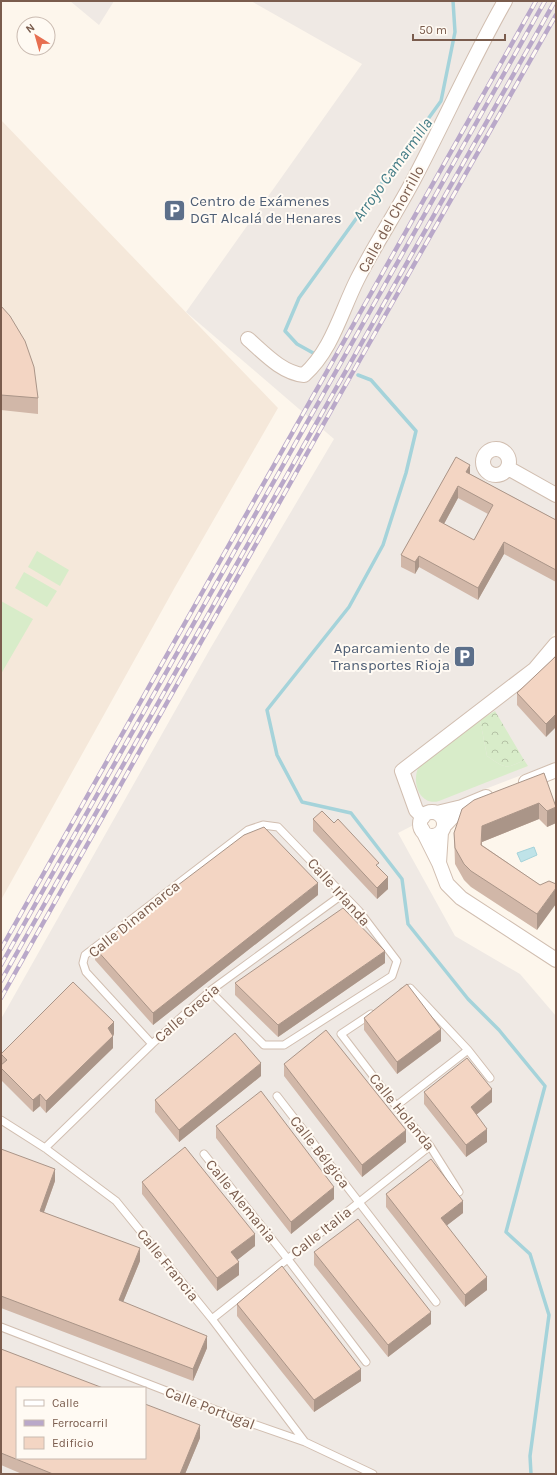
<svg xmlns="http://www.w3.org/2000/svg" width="557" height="1475" font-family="Karla,sans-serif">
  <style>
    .residential { fill: #f5e8da }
    .industrial { fill: #efe9e4; fill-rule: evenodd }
    .grass { fill: #d8ecc9 }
    .forest { fill: url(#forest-crowns) }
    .water { fill: #bfe3e8; stroke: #a5d3da }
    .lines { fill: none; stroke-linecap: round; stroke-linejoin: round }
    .stream { stroke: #a5d3da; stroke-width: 3.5 }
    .lane-casing { stroke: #d1beb0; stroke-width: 9 }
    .street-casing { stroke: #d1beb0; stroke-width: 16 }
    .lane { stroke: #fff; stroke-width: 7 }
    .street { stroke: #fff; stroke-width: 14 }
    .rail-casing { stroke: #b9a8c9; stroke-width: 4.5 }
    .rail { stroke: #fffaf3; stroke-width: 3; stroke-dasharray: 9; stroke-linecap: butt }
    .wall { fill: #d1b7a8; fill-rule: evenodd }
    .shaded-wall { fill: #aa9588 }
    .building { fill: #f3d5c3; stroke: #aa9588; fill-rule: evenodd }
    .labels { text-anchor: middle; stroke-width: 4; stroke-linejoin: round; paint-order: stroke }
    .service-label { font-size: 15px; fill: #4e5e75; stroke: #fffaf3; text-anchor: start }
    .street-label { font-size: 15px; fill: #7a5c4d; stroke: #fffaf3 }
    .water-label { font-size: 16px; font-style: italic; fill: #437c86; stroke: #fffaf3 }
  </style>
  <defs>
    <pattern id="forest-crowns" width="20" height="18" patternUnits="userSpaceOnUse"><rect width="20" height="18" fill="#d8ecc9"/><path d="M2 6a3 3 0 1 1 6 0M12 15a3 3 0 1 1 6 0" fill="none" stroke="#b4c2a5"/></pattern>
  </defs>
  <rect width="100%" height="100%" fill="#fdf6ec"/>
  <path class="residential" d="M 1,120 L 278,408 L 175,587 L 1,900 Z"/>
  <path class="industrial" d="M 70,1 L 114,1 L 99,25 Z
    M 251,1 L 556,1 L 556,631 L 496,705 L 556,644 L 556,762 L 480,791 L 398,833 L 455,936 L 520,974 L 556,1016 L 556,1474 L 1,1474 L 1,1019 L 210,649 L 334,439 L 186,312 L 362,64 ZM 17,1388 L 145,1388 L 145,1458 L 17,1458 Z"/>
  <path class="grass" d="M 37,551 L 69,570 L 60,586 L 28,567 Z
    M 24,572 L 57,591 L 47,607 L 15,588 Z
    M 1,601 L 33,619 L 1,674 Z
    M 480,720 L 487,756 C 505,768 505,770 524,760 L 528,766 L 439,801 C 419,807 410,779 420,765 Z"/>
  <path class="forest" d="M 495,711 L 524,760 C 505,770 505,768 487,756 L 480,720 Z"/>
  <path class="water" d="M 534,847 L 537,855 L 521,862 L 517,853 Z"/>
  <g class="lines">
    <path class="stream" d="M 315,354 L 297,344 L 285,331 L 299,298 L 441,101 L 455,32 L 453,1
      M 358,375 L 371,380 L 416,431 L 406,473 L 383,545 L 349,607 L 267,710 L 277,755 L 302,802 L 351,813 L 402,879 L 408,924 L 468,999 L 499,1030 L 545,1086 L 506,1232 L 530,1254 L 549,1315 L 530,1456 L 531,1474"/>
    <defs>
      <path id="lane" d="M 403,992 L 410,988 L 468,1050 L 490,1078
        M 371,1014 L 341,1034 L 396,1106 L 430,1146 L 459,1192
        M 152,1044 L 86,972 L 83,963 L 85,955 L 248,830 L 263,825 L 278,827 L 359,911 L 397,961 L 392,976 L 284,1045 L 264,1045 L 210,991
        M 277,1096 L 436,1302
        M 396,1106 L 468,1050
        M 1,1120 L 45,1148 L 116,1201 L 212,1319 L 305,1442
        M 45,1148 L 152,1044 L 210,991 L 343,894
        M 204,1154 L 287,1258 L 366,1362
        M 212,1319 L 430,1146
        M 1,1327 L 239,1419 L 305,1442 L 373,1474"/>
      <path id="street" d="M 248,339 C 264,353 282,373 304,375 C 332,350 341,312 357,280 C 374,246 396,213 414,179 C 445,120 472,59 505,1
        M483 462a13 13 0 1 1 26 0a13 13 0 1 1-26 0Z
        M 508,468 L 556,495
        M 526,782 L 556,770
        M 462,807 L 486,797
        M420 824a12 12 0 1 1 24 0a12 12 0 1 1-24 0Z
        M 437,813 L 462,807 L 444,826
        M 423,817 L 416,810 L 402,771 L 535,669 L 556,644
        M 422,829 L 439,863 L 441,832
        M 439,863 L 447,884 L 461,898 L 556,960"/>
    </defs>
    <use href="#lane" class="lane-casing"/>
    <use href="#street" class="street-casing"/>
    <use href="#lane" class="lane"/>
    <use href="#street" class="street"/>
    <defs>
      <path id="rail" d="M 1,949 L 536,1
        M 1,965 L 545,1
        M 1,981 L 555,1
        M 1,998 L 337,400 L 556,15"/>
    </defs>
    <use href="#rail" class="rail-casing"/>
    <use href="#rail" class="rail"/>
  </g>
  <path class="wall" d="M 1,306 L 38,398 L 38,414 L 1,410 Z
    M 456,457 L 470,474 L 556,520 L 556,582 L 504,554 L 478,600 L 419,567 L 415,574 L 401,567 L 401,555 ZM 458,498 L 488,514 L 474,540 L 444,524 Z
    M 555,657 L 546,737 L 517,705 L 517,693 Z
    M 544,773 L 556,823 L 547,827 L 539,819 L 482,842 L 482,845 L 540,885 L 537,930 L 471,887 L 464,880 L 455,864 L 454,833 Z
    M 313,819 L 334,823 L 379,868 L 388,889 L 377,899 L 313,831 Z
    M 318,895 L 153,1025 L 95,960 L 95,948 Z
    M 385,963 L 278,1037 L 235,995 L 235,983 Z
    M 364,1018 L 441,1041 L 397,1074 L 364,1030 Z
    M 114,1034 L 113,1036 L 113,1048 L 46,1113 L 40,1106 L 33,1112 L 1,1080 L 1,1054 Z
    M 284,1064 L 406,1142 L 362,1177 L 284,1076 Z
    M 261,1076 L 179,1142 L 155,1112 L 155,1100 Z
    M 424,1092 L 492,1102 L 476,1115 L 487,1142 L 466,1157 L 424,1104 Z
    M 216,1126 L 334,1199 L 291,1234 L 216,1138 Z
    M 1,1149 L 55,1181 L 44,1212 L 140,1261 L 123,1302 L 207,1348 L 193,1381 L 1,1308 Z
    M 142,1182 L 255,1246 L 237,1260 L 239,1275 L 217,1291 L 142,1194 Z
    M 386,1194 L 463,1213 L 447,1225 L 487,1290 L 465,1307 L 386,1207 Z
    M 314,1252 L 431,1324 L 388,1357 L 314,1265 Z
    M 237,1304 L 361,1381 L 314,1412 L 237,1316 Z
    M 1,1349 L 200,1438 L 185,1474 L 22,1474 L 1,1465 Z"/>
  <path class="shaded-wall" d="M 470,465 L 470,477 L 466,472 Z
    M 458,486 L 458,498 L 439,533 L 439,521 Z
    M 504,542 L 504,554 L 478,600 L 478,588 Z
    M 419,556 L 419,567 L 415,574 L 415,562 Z
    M 556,714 L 556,727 L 546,737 L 546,724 Z
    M 539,803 L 539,819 L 482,842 L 481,860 L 482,826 Z
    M 556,807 L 556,823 L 547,827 L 547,811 Z
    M 388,877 L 388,889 L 377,899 L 377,888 Z
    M 318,883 L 318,895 L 153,1025 L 153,1013 Z
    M 556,888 L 556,904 L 537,930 L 537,914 Z
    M 385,951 L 385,963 L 278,1037 L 278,1025 Z
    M 114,1022 L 114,1034 L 113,1036 L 113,1048 L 46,1113 L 46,1101 L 108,1028 Z
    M 441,1029 L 441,1041 L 397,1074 L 397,1062 Z
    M 261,1063 L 261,1076 L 179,1142 L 179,1130 Z
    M 492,1089 L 492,1102 L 471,1119 L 471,1107 Z
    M 40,1094 L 40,1106 L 33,1112 L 33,1100 Z
    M 487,1129 L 487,1142 L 466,1157 L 466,1145 Z
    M 406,1130 L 406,1142 L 362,1177 L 362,1165 Z
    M 55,1169 L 55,1181 L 40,1223 L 40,1211 Z
    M 334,1187 L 334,1199 L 291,1234 L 291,1222 Z
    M 463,1201 L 463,1213 L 441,1230 L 441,1218 Z
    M 255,1234 L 255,1246 L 231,1265 L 231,1252 Z
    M 140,1248 L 140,1261 L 119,1312 L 119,1300 Z
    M 239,1262 L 239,1275 L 217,1291 L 217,1278 Z
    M 487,1277 L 487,1290 L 465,1307 L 465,1295 Z
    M 431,1312 L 431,1324 L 388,1357 L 388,1345 Z
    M 207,1336 L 207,1348 L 193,1381 L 193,1369 Z
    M 361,1369 L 361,1381 L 314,1412 L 314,1400 Z
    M 200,1425 L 200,1438 L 185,1474 L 180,1474 Z"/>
  <path class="building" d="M 1,306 L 10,316 L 25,341 L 34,367 L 38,398 L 1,395 Z
    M 456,457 L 470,465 L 466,472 L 556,520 L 556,570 L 504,542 L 478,588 L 419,556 L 415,562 L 401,555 ZM 458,486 L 493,505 L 474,540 L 439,521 Z
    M 555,657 L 556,658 L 556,714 L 546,724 L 517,693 Z
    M 544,773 L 556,807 L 547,811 L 539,803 L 482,826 L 481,845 L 540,885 L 549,881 L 556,884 L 556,888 L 537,914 L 471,871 L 464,864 L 455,848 L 454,833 L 462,809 L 474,800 Z
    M 322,811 L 334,823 L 338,819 L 379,863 L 376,865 L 388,877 L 377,888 L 313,819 Z
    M 264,827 L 318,883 L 153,1013 L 95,948 L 244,835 Z
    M 343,908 L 385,951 L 278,1025 L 235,983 Z
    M 73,982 L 114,1022 L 108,1028 L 113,1036 L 46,1101 L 40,1094 L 33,1100 L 1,1068 L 1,1065 L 7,1060 L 1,1054 Z
    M 407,984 L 441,1029 L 397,1062 L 364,1018 Z
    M 326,1030 L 406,1130 L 362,1165 L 284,1064 Z
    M 235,1033 L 261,1063 L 179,1130 L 155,1100 Z
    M 467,1058 L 492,1089 L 471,1107 L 487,1129 L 466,1145 L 424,1092 Z
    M 261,1091 L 334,1187 L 291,1222 L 216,1126 Z
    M 185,1147 L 255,1234 L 231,1252 L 239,1262 L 217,1278 L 142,1182 Z
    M 1,1149 L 55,1169 L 40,1211 L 140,1248 L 119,1300 L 207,1336 L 193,1369 L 1,1296 Z
    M 431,1159 L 463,1201 L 441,1218 L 487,1277 L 465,1295 L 386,1194 Z
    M 358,1219 L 431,1312 L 388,1345 L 314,1252 Z
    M 282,1266 L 361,1369 L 314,1400 L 237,1304 Z
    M 1,1349 L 103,1388 L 17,1388 L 17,1458 L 145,1458 L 145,1404 L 200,1425 L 180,1474 L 53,1474 L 1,1453 Z"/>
  <defs>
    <symbol id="parking-square" viewBox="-11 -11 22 22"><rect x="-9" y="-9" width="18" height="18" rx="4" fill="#5c6f8a" stroke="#fffaf3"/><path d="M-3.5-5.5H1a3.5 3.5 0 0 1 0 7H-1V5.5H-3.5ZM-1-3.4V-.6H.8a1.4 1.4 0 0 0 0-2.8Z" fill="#fff"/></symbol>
  </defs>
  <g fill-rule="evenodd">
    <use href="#parking-square" x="162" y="198" width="25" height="25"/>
    <use href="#parking-square" x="452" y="644" width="25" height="25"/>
  </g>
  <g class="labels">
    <g class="service-label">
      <text x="190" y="206">Centro de Exámenes<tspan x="190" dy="17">DGT Alcalá de Henares</tspan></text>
      <text x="450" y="653" text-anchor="end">Aparcamiento de<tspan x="450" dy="17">Transportes Rioja</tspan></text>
    </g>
    <g class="street-label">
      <text transform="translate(391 219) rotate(-61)" y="5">Calle del Chorrillo</text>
      <text transform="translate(339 892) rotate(48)" y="5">Calle Irlanda</text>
      <text transform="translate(134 919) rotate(-39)" y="5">Calle Dinamarca</text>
      <text transform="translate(187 1013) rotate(-41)" y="5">Calle Grecia</text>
      <text transform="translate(402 1112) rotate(51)" y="5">Calle Holanda</text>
      <text transform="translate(320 1152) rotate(52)" y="5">Calle Bélgica</text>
      <text transform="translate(241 1201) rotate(51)" y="5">Calle Alemania</text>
      <text transform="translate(321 1232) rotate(-38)" y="5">Calle Italia</text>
      <text transform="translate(168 1265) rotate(51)" y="5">Calle Francia</text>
      <text transform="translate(210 1408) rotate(21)" y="5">Calle Portugal</text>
    </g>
    <g class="water-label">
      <text transform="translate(392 169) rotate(-54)" y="6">Arroyo Camarmilla</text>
    </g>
  </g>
  <rect width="557" height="1475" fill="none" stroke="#7a5c4d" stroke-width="4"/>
  <rect x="16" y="1387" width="130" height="72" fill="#fffaf3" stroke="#cabbb1"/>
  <rect x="24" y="1400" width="20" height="6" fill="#ffffff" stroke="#cabbb1"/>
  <text x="52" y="1407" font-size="12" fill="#7a5c4d">Calle</text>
  <rect x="24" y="1420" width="20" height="6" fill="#b9a8c9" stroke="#cabbb1"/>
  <text x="52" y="1427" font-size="12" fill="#7a5c4d">Ferrocarril</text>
  <rect x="24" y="1437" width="20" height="12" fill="#f3d5c3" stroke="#cabbb1"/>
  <text x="52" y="1447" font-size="12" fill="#7a5c4d">Edificio</text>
  <g transform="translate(36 36) rotate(323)"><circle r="19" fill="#fffaf3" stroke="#cabbb1"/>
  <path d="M0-3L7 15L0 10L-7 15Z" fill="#e76f51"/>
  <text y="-6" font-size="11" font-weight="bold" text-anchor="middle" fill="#7a5c4d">N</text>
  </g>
  <path d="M413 34v6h92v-6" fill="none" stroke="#7a5c4d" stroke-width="2"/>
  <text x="419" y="34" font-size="12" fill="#7a5c4d" stroke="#fffaf3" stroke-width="3" paint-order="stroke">50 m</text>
</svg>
